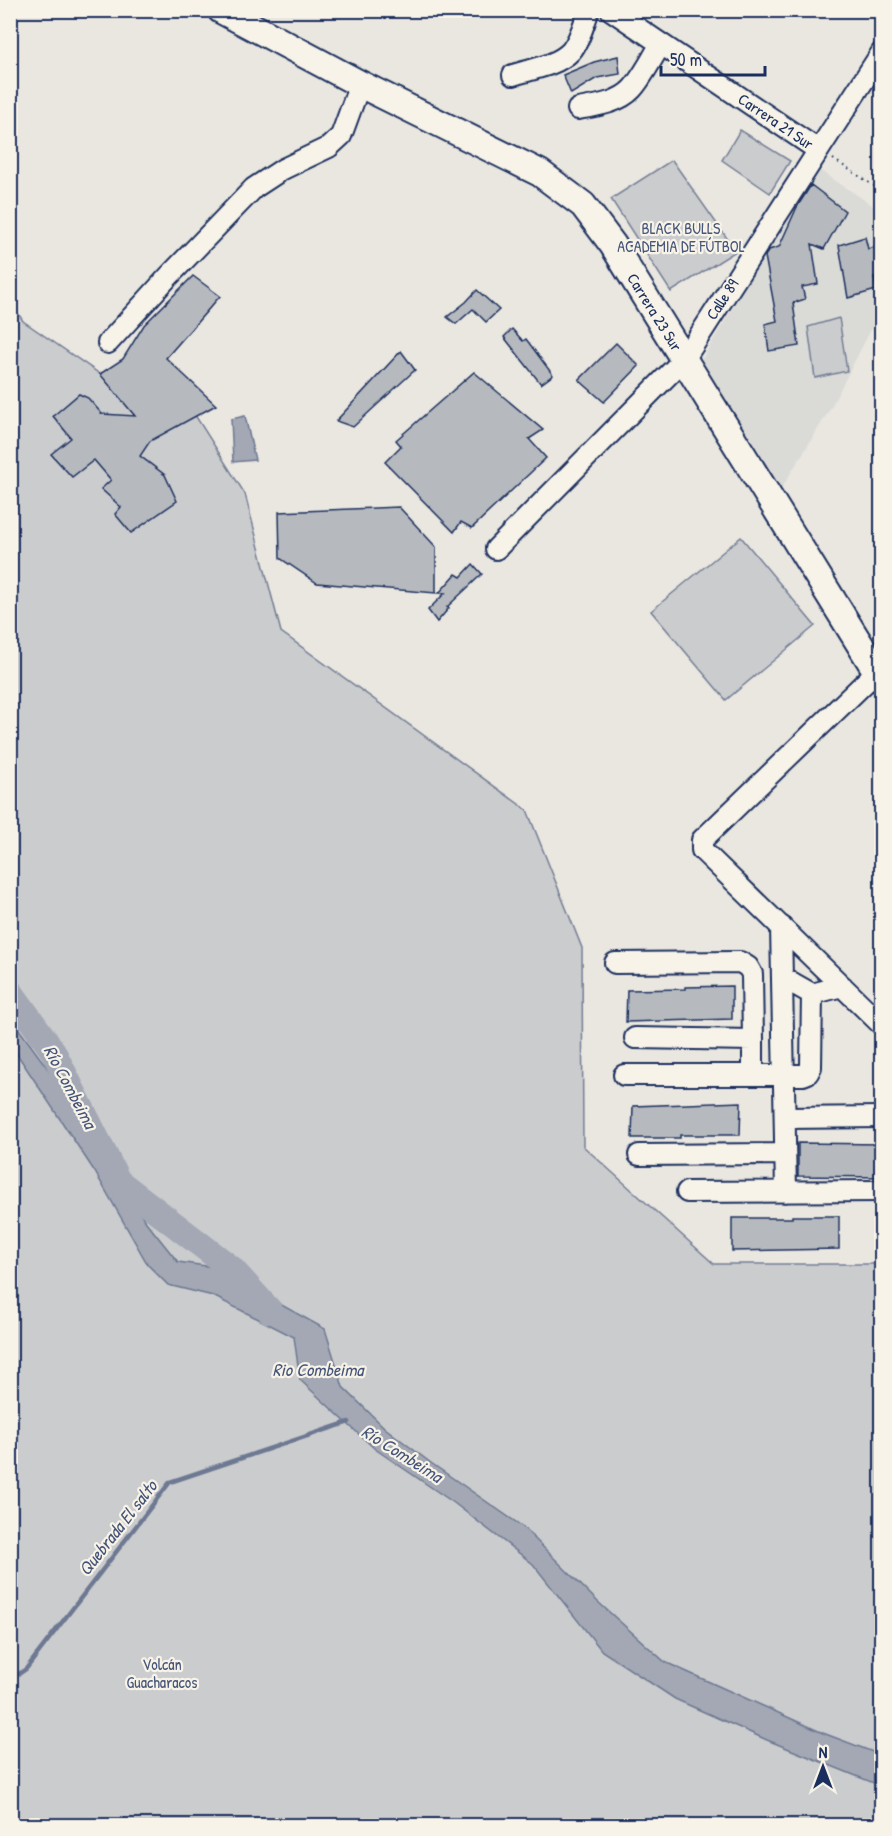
<svg xmlns="http://www.w3.org/2000/svg" width="892" height="1836" font-family="'Patrick Hand',sans-serif">
  <style>
    .built { fill: #dadad6 }
    .green { fill: #cbcccd; stroke: #737e96; stroke-width: 1.5 }
    .water { fill: #a3a8b4; stroke: #6d7892; stroke-width: 1.5 }
    .lines { fill: none; stroke-linecap: round; stroke-linejoin: round }
    .stream { stroke: #6d7892; stroke-width: 4.5 }
    .river { stroke: #a3a8b4; stroke-width: 26 }
    .building { fill: #b6babf; stroke: #1b2f5e; stroke-width: 1.5 }
    .minor-casing { stroke: #1b2f5e; stroke-width: 24 }
    .major-casing { stroke: #1b2f5e; stroke-width: 30 }
    .path { stroke: #1b2f5e; stroke-width: 2; stroke-dasharray: 1.5 4.5; stroke-linecap: butt }
    .minor { stroke: #f7f3e8; stroke-width: 20 }
    .major { stroke: #f7f3e8; stroke-width: 26 }
    .labels { text-anchor: middle; stroke-width: 4.5; stroke-linejoin: round; paint-order: stroke }
    .street-label { font-size: 16px; fill: #1b2f5e; stroke: #f7f3e8 }
    .park-label { font-size: 16px; fill: #47567a; stroke: #f7f3e8 }
    .water-label { font-size: 18px; font-style: italic; fill: #445378; stroke: #f7f3e8 }
  </style>
  <rect width="100%" height="100%" fill="#eae7e0"/>
  <filter id="ink" filterUnits="userSpaceOnUse"><feTurbulence type="fractalNoise" baseFrequency=".0167" numOctaves="2"/><feDisplacementMap in="SourceGraphic" scale="12" xChannelSelector="R" yChannelSelector="G"/><feConvolveMatrix kernelMatrix="1 2 1 2 8 2 1 2 1" color-interpolation-filters="sRGB"/></filter>
  <g filter="url(#ink)">
    <path class="built" d="M 816,168 L 881,211 L 881,310 L 830,409 L 781,489 L 699,364 Z"/>
    <path class="green" d="M 740,130 L 790,161 L 770,193 L 722,160 Z
      M 672,160 L 736,251 L 671,292 L 611,199 Z
      M 10,301 L 23,321 L 100,374 L 195,415 L 245,494 L 281,632 L 527,810 L 582,948 L 583,1146 L 714,1264 L 881,1264 L 881,1825 L 11,1825 Z
      M 839,318 L 847,371 L 815,378 L 808,327 Z
      M 741,537 L 815,626 L 726,700 L 651,611 Z"/>
    <path class="water" d="M 245,416 L 255,460 L 233,462 L 231,419 Z
      M 10,1017 L 65,1092 L 146,1222 L 178,1262 L 213,1267 L 325,1329 L 343,1387 L 385,1428 L 431,1463 L 523,1527 L 598,1602 L 665,1662 L 823,1733 L 881,1755 L 881,1786 L 767,1740 L 675,1699 L 602,1651 L 533,1564 L 454,1503 L 375,1449 L 300,1380 L 294,1337 L 213,1296 L 168,1285 L 148,1265 L 95,1172 L 11,1045 Z"/>
    <g class="lines">
      <path class="stream" d="M 10,1680 L 26,1669 L 170,1482 L 349,1422"/>
      <path class="river" d="M 10,991 L 53,1051 L 118,1181 L 231,1268 L 270,1311"/>
    </g>
    <path class="building" d="M 618,56 L 620,74 L 597,78 L 571,94 L 563,75 L 594,62 Z
      M 811,185 L 845,211 L 824,249 L 812,244 L 818,284 L 802,287 L 805,299 L 793,303 L 799,346 L 769,351 L 765,324 L 777,321 L 765,256 L 769,250 L 779,247 L 797,207 Z
      M 865,237 L 868,249 L 882,245 L 882,275 L 874,277 L 876,290 L 848,298 L 839,245 Z
      M 193,276 L 220,296 L 166,358 L 216,405 L 150,441 L 140,456 L 165,475 L 177,501 L 131,533 L 115,514 L 121,507 L 101,489 L 111,480 L 94,460 L 72,477 L 51,454 L 71,438 L 53,416 L 79,394 L 88,398 L 102,414 L 135,416 L 100,374 L 123,359 L 144,325 Z
      M 477,290 L 499,310 L 486,322 L 473,309 L 456,324 L 447,317 L 466,302 Z
      M 512,329 L 523,341 L 526,339 L 553,375 L 541,384 L 504,337 Z
      M 616,343 L 639,366 L 604,402 L 579,380 Z
      M 401,351 L 415,370 L 353,427 L 336,421 Z
      M 474,372 L 543,430 L 529,439 L 546,458 L 472,528 L 461,522 L 454,532 L 385,462 L 401,446 L 396,440 Z
      M 399,507 L 436,547 L 436,593 L 317,583 L 280,558 L 279,512 Z
      M 473,564 L 482,574 L 447,607 L 449,608 L 437,622 L 428,610 L 445,593 L 439,593 L 456,574 L 461,577 Z
      M 732,986 L 732,1019 L 626,1022 L 627,990 L 685,989 L 685,987 Z
      M 741,1102 L 740,1135 L 680,1135 L 680,1138 L 632,1138 L 633,1106 Z
      M 798,1143 L 882,1144 L 882,1177 L 798,1176 Z
      M 792,1216 L 839,1216 L 839,1249 L 732,1251 L 732,1218 L 792,1218 Z"/>
    <g class="lines">
      <defs>
        <path id="minor" d="M 611,10 L 818,150
          M 513,75 C 531,69 557,66 571,51 C 580,40 584,23 589,10
          M 578,109 C 595,106 619,103 632,89 C 643,77 652,58 661,44
          M 108,343 L 169,276 L 254,188 L 283,169 L 329,147 L 341,136 L 360,84
          M 496,549 L 685,358 L 882,52
          M 882,672 L 876,672 L 702,840 L 702,850 L 882,1025
          M 781,926 L 786,1192
          M 615,963 L 740,962 L 748,967 L 752,974 L 753,1040
          M 782,977 L 812,994 L 842,986
          M 635,1038 L 753,1040 L 753,1075
          M 624,1075 L 803,1075 L 808,1073 L 811,1067 L 812,994
          M 785,1118 L 882,1117
          M 639,1155 L 785,1154
          M 687,1192 L 882,1191"/>
        <path id="major" d="M 221,10 L 360,84 L 540,173 L 583,205 L 613,245 L 882,680"/>
      </defs>
      <use href="#minor" class="minor-casing"/>
      <use href="#major" class="major-casing"/>
      <path class="path" d="M 833,159 L 882,191"/>
      <use href="#minor" class="minor"/>
      <use href="#major" class="major"/>
    </g>
  </g>
  <g class="labels">
    <g class="street-label">
      <text transform="translate(776 121) rotate(34)" y="6">Carrera 21 Sur</text>
      <text transform="translate(722 299) rotate(-57)" y="6">Calle 89</text>
      <text transform="translate(655 312) rotate(58)" y="6">Carrera 23 Sur</text>
    </g>
    <g class="park-label">
      <text x="681" y="234">BLACK BULLS<tspan x="681" dy="18">ACADEMIA DE FÚTBOL</tspan></text>
      <text x="162" y="1670">Volcán<tspan x="162" dy="18">Guacharacos</tspan></text>
    </g>
    <g class="water-label">
      <text transform="translate(70 1087) rotate(62)" y="6">Río Combeima</text>
      <text x="318" y="1376">Rio Combeima</text>
      <text transform="translate(402 1454) rotate(32)" y="6">Río Combeima</text>
      <text transform="translate(118 1528) rotate(-52)" y="6">Quebrada El salto</text>
    </g>
  </g>
  <rect width="892" height="1836" fill="none" stroke="#f7f3e8" stroke-width="36"/>
  <rect x="18" y="18" width="856" height="1800" fill="none" stroke="#1b2f5e" stroke-width="2" filter="url(#ink)"/>
  <g transform="translate(823 1767)" stroke="#f7f3e8" stroke-width="4.5" paint-order="stroke">
  <path d="M0-4.5L10 22L0 15L-10 22Z" fill="#1b2f5e"/>
  <text y="-9" font-size="16" font-weight="bold" text-anchor="middle" fill="#1b2f5e">N</text>
  </g>
  <path d="M661 66v9h104v-9" fill="none" stroke="#1b2f5e" stroke-width="3"/>
  <text x="670" y="66" font-size="18" fill="#1b2f5e" stroke="#f7f3e8" stroke-width="4.5" paint-order="stroke">50 m</text>
</svg>
